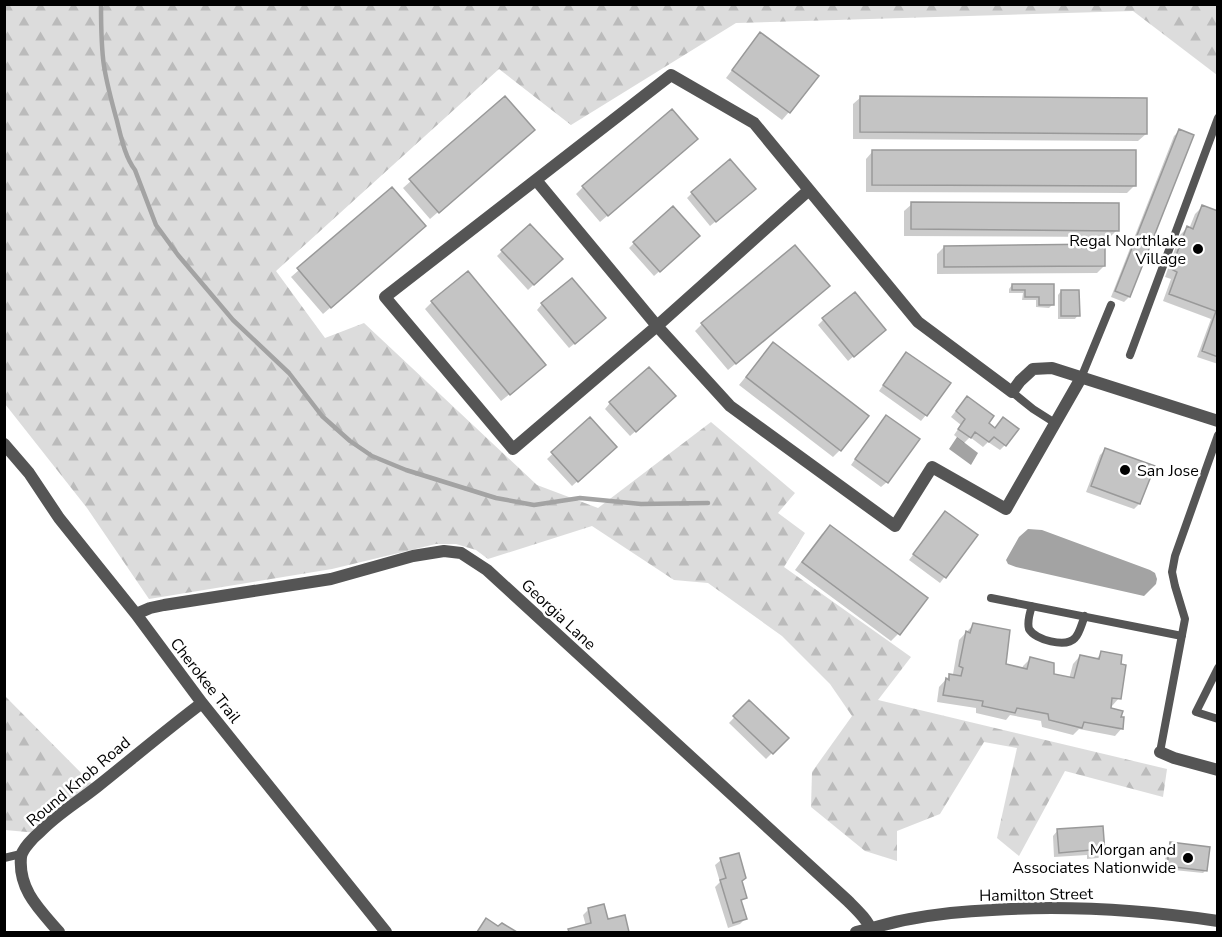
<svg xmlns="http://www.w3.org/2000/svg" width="1222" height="937" font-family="'Nunito Sans',sans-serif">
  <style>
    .forest { fill: url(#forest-firs) }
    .water { fill: #a3a3a3 }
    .shadow { fill: #0003 }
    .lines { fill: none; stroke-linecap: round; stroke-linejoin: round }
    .stream { stroke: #a3a3a3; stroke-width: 4.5 }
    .building { fill: #c4c4c4; stroke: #999; stroke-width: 1.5 }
    .service { stroke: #555; stroke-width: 8 }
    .minor { stroke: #555; stroke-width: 12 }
    .poi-dot { fill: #000; stroke: #fff; stroke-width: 2 }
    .labels { text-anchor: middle; stroke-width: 5; stroke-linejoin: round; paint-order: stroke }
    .poi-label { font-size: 16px; fill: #000; stroke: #fff; text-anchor: end }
    .street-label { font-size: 16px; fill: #000; stroke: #fff }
  </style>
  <defs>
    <pattern id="forest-firs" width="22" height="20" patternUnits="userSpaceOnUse" patternTransform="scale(1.5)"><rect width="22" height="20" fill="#dcdcdc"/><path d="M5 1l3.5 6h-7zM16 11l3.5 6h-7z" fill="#bbb"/></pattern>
  </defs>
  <rect width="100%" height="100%" fill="#fff"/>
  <path class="forest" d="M 4,5 L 1217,5 L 1217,75 L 1133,11 L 736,23 L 571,125 L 499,69 L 276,271 L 325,338 L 364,323 L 537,485 L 598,508 L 711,422 L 795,493 L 778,513 L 805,533 L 784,567 L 911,657 L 878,700 L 1167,769 L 1163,797 L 1065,771 L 1019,856 L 997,838 L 1017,748 L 984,742 L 940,814 L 897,831 L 897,861 L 865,851 L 811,807 L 812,772 L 852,716 L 830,684 L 782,636 L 708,583 L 674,580 L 592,526 L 488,559 L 476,550 L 456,544 L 436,544 L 332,569 L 149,599 L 87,508 L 5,404 Z
    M 4,695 L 96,788 L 38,833 L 5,830 Z"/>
  <path class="water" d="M 957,437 L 978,453 L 971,465 L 949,449 Z
    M 1028,529 L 1042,530 L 1150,570 L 1155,573 L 1157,579 L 1156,584 L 1144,596 L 1016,567 L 1008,564 L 1006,560 L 1019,537 Z"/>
  <path class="shadow" d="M 753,42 L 816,76 L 789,112 L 782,120 L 726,78 Z
    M 861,97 L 1146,134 L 1138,141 L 853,139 L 853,104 Z
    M 505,98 L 525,137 L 430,219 L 403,188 Z
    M 1179,131 L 1129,297 L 1124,302 L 1111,297 L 1174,136 Z
    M 688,146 L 600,222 L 576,194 L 583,187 Z
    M 873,151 L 1135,185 L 1127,193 L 866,192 L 866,159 Z
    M 392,189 L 416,233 L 323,314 L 291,277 Z
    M 692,193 L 749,194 L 710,226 L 687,198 Z
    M 912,204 L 1117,230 L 1110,237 L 904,236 L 904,211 Z
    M 1202,207 L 1218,213 L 1218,364 L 1197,357 L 1211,319 L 1163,301 L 1171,279 L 1165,277 L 1180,235 L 1187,228 L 1189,229 L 1195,214 Z
    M 693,241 L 654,276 L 629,248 L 634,243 Z
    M 944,247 L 1104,266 L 1097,273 L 937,274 L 937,254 Z
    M 502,251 L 555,264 L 528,290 L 497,256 Z
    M 1012,285 L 1053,286 L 1053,304 L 1049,308 L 1036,307 L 1036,300 L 1022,300 L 1023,293 L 1009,293 L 1009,289 Z
    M 1061,291 L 1078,315 L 1075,319 L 1058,319 L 1058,295 Z
    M 820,293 L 728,370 L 695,331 L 702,324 Z
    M 432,302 L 537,372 L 501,401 L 425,309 Z
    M 542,304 L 599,324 L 569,348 L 537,310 Z
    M 823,320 L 879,335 L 848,361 L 818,325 Z
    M 766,352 L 840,450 L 833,457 L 739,385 Z
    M 901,359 L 949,383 L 926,415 L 921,421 L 879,391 Z
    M 669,402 L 630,436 L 605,409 L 610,403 Z
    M 962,403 L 986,424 L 1005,445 L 1000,450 L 988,442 L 983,447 L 970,437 L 964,443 L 954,435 L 961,425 L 951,417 Z
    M 590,419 L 610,452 L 572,486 L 547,459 Z
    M 881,422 L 887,482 L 881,487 L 851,465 Z
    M 1105,450 L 1153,467 L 1139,504 L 1134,509 L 1086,492 L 1100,455 Z
    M 945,513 L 976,535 L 940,583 L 909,560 Z
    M 830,527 L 926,598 L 898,634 L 891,641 L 795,570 L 822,534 Z
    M 974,624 L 1004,665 L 1022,669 L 1023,666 L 1030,659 L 1052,675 L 1069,679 L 1073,664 L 1080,656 L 1095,660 L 1102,653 L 1119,698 L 1112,706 L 1110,706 L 1110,710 L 1120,718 L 1122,728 L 1115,736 L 1079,729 L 1073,735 L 1042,727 L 1041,721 L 1010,715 L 1006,720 L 976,713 L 976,708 L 937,702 L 939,687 L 949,676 L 959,677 L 953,674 L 959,640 Z
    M 749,702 L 787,738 L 766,759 L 729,723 Z
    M 1058,830 L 1104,853 L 1098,858 L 1087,859 L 1087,855 L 1054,857 L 1053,836 Z
    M 1170,844 L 1206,870 L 1203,873 L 1164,869 L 1167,847 Z
    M 721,860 L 740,881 L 745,898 L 740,902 L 745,919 L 740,924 L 728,928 L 715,887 L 720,882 L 715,865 Z
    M 588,910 L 607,921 L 624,917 L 627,932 L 567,932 L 569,930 L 586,926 L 583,915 Z
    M 486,920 L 498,928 L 502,925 L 514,932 L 476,932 Z"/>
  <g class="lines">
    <path class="stream" d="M 101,4 C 101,25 101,46 104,66 C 107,85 112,103 117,121 C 121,137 125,157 135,170 L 156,225 L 178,255 L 233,320 L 289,373 L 322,416 L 350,441 L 372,456 L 406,470 L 496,498 L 534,505 L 580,498 L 641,504 L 708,503"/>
  </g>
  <path class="building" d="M 760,32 L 819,76 L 790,113 L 732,70 Z
    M 505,96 L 535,130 L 439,213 L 409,179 Z
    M 860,96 L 1147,98 L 1147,134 L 860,132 Z
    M 672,109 L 698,139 L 608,216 L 582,186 Z
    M 1179,129 L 1194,135 L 1130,297 L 1115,291 Z
    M 872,150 L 1136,150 L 1136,186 L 872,185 Z
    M 730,159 L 756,189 L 716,222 L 691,192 Z
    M 392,187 L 426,226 L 331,308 L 297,268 Z
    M 911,202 L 1119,203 L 1119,231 L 911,229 Z
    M 1202,205 L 1218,211 L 1218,312 L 1169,294 L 1177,272 L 1171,269 L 1187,226 L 1193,229 Z
    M 673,206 L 700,236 L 660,272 L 633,242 Z
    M 530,224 L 563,259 L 534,285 L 501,250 Z
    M 1105,244 L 1105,266 L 944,267 L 944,246 Z
    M 795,245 L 830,286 L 736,364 L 701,323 Z
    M 468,271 L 546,365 L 510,395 L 431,301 Z
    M 572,278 L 606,318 L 575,344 L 541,303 Z
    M 1012,284 L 1054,284 L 1054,305 L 1039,305 L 1039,297 L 1025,297 L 1025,290 L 1012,290 Z
    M 1061,290 L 1079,290 L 1080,316 L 1061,316 Z
    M 855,292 L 886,330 L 854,357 L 822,318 Z
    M 1216,311 L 1218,312 L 1218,357 L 1202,351 Z
    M 773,342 L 869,416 L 841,451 L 746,377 Z
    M 906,352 L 951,383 L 927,416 L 883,385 Z
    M 649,367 L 676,396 L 636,432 L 609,402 Z
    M 967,396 L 994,416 L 989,423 L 995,428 L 1003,417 L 1019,429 L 1006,446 L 994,437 L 989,442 L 975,432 L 971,438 L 958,429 L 965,419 L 956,411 Z
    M 886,415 L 920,439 L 888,483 L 855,459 Z
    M 590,417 L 617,447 L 578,482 L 551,452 Z
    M 1105,448 L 1155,466 L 1140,504 L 1091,486 Z
    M 945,511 L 978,535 L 946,578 L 913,554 Z
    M 830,525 L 928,598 L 900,635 L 802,562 Z
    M 973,623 L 1010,630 L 1006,664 L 1027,669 L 1030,657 L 1054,663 L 1054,674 L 1074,678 L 1080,655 L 1099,659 L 1101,651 L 1122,655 L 1121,664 L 1126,665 L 1121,699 L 1112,698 L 1111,708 L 1123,711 L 1121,717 L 1124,717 L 1123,729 L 1084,722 L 1082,728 L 1049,720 L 1048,714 L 1017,708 L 1015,713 L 982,706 L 983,701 L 943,695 L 946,678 L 949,680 L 949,674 L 961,676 L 963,668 L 959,666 L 966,631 L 970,633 Z
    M 749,700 L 789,738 L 773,754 L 733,716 Z
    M 1103,826 L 1105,853 L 1092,854 L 1091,850 L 1059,853 L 1057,829 Z
    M 1170,842 L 1210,847 L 1207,871 L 1167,866 Z
    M 739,853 L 746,878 L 742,881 L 747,898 L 741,900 L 747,919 L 733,923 L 720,880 L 726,878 L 720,858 Z
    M 604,904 L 608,919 L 625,915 L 629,932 L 569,932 L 568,929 L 591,923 L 588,908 Z
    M 486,918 L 498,926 L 502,923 L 517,932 L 477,932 Z"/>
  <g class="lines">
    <path class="service" d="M 1130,355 L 1218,118
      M 1081,378 L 1111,305
      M 1012,392 L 1033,409 L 1055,423
      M 991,598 L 1182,636
      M 1032,606 C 1030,612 1027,622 1029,629 C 1035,640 1066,648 1075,638 C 1080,633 1082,622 1085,616
      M 1218,668 L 1196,712 L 1218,719
      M 1160,752 L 1185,619 L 1175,586 L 1172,572 L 1175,556 L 1218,435
      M 4,858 L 21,854"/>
    <path class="minor" d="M 536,180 L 657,326 L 809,190
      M 1081,378 L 1006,509 L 932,467 L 895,526 L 730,406 L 657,326 L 513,449 L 385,297 L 671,75 L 754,123 L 918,322 L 1012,392 L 1020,381 L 1033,369 L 1052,368 L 1218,421
      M 4,444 L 29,473 L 59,518 L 136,614 L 202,703 L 386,932
      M 136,614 L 150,608 L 164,605 L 331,579 L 413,556 L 444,551 L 461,553 L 487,570 L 848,901 C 857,910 868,920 872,932
      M 1160,752 L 1174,758 L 1218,770
      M 59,932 C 40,910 18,890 21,857 C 22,849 34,837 40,832 C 57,814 78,802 98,786 C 132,759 166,730 202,703
      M 856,932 C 874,928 892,922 910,919 C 937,914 965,911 992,910 C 1068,905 1143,910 1218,921"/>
  </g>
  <g class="poi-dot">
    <circle cx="1198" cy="249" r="6"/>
    <circle cx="1125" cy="470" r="6"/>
    <circle cx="1188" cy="858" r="6"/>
  </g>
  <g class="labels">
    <g class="poi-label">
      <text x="1186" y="246">Regal Northlake<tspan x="1186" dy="18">Village</tspan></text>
      <text x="1137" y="476" text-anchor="start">San Jose</text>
      <text x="1176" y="855">Morgan and<tspan x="1176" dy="18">Associates Nationwide</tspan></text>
    </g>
    <g class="street-label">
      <text transform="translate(559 614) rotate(43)" y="6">Georgia Lane</text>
      <text transform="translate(206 680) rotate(52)" y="6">Cherokee Trail</text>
      <text transform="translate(78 781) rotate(-40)" y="6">Round Knob Road</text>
      <text transform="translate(1036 894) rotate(-1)" y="6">Hamilton Street</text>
    </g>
  </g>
  <rect width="1222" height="937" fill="none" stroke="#000000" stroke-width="12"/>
</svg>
